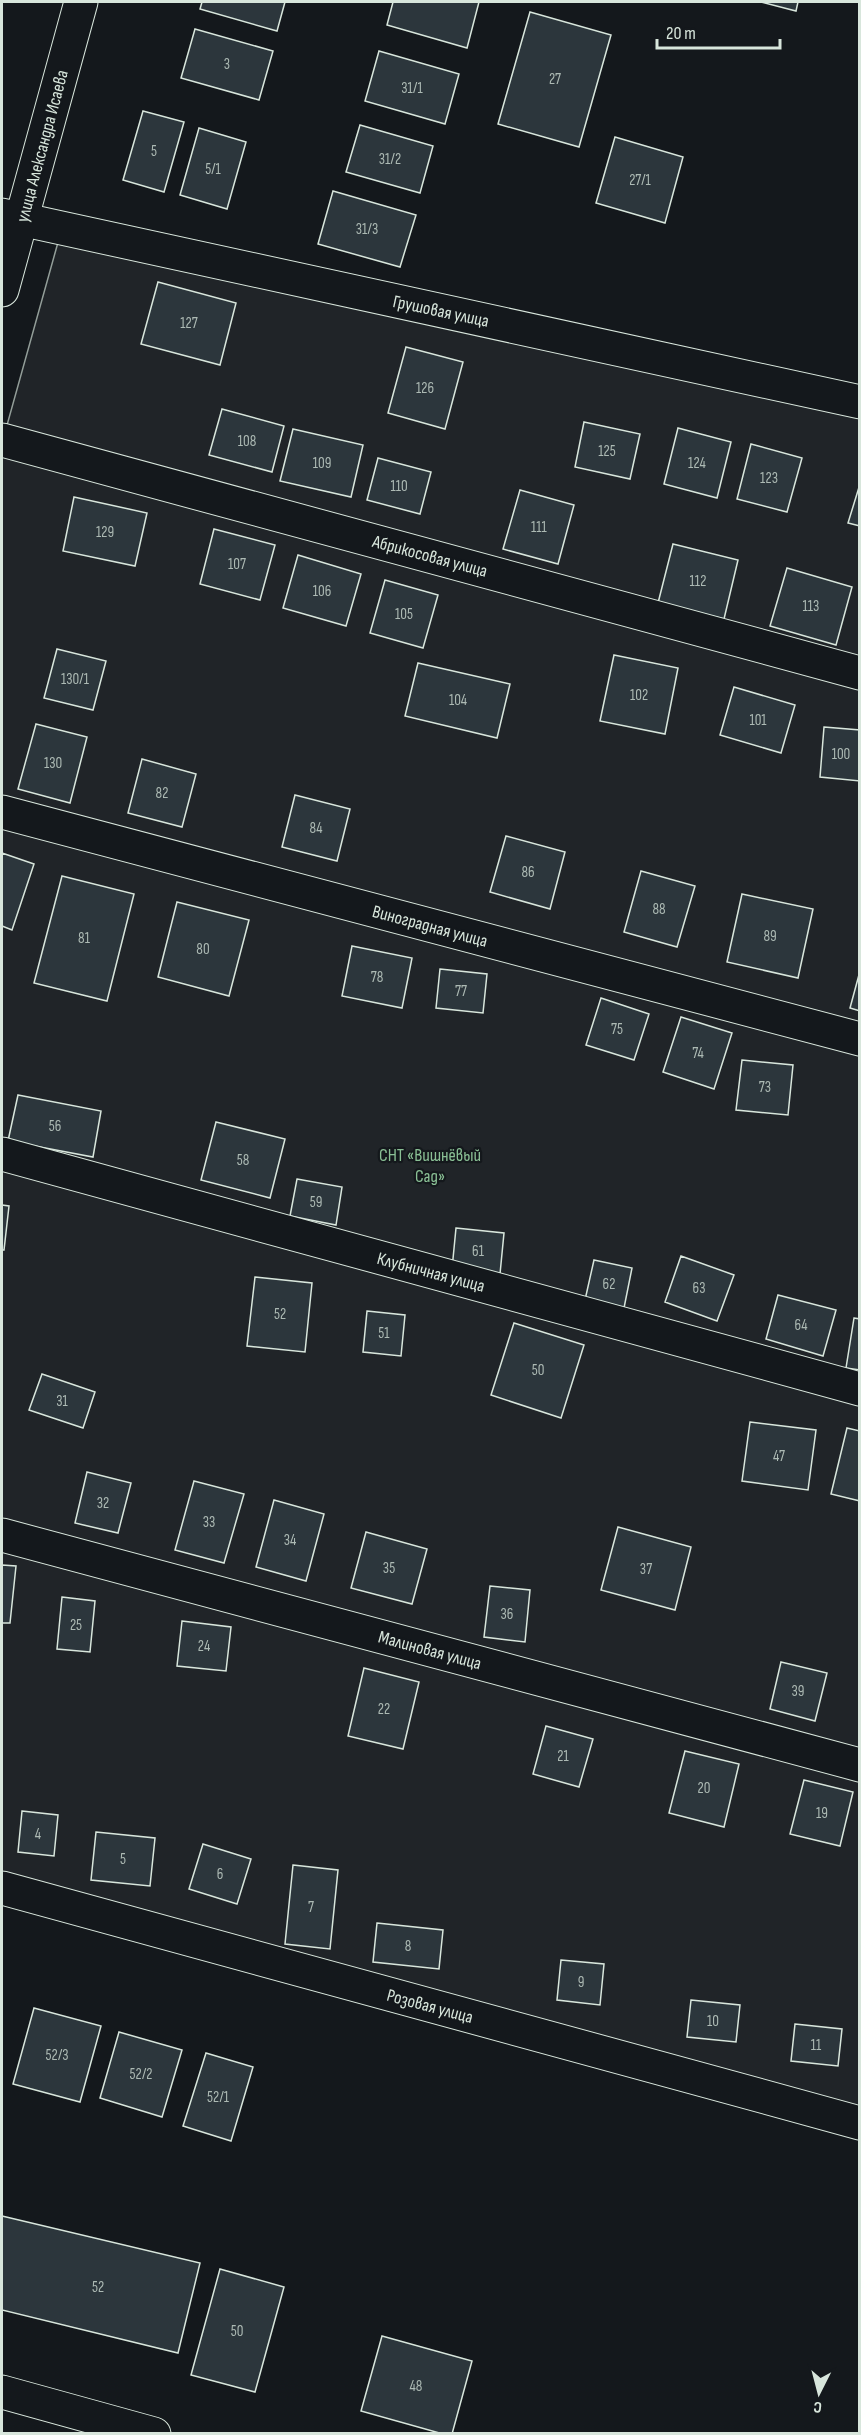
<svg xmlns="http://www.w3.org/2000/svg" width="861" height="2435" font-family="'Sofia Sans Condensed',sans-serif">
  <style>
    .green { fill: #202428; stroke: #939e99; stroke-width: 1.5 }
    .building { fill: #2c363c; stroke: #d8e6dc; stroke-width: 1.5 }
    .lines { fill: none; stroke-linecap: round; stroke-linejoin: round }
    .minor-casing { stroke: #d8e6dc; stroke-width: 35 }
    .minor { stroke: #14181c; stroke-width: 33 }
    .labels { text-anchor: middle; stroke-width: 4.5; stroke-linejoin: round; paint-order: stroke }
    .number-label { font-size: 15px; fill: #adbab4 }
    .street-label { font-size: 18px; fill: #d8e6dc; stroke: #14181c }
    .park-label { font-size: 18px; fill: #8ac095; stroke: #14181c }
  </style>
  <rect width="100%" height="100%" fill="#14181c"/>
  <path class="green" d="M 62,228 L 859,402 L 859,2123 L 2,1888 L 2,443 Z"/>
  <path class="building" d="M 202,2 L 285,2 L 277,31 L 200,9 Z
    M 393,2 L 479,2 L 467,48 L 387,25 Z
    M 761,2 L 798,2 L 796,11 Z
    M 530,12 L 611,35 L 579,147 L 498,124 Z
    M 195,29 L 273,51 L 259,100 L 181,78 Z
    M 379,51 L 459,74 L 445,124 L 365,101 Z
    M 143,111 L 184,122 L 164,192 L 123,180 Z
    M 360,125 L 433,146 L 420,193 L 346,172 Z
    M 199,128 L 246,142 L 227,209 L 180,195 Z
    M 615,137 L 683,157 L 665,223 L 596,203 Z
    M 333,191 L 416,215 L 400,267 L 318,244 Z
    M 158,282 L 236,303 L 220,365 L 141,344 Z
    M 406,347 L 463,362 L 445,429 L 388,413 Z
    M 222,409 L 284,426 L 272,472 L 209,455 Z
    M 584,422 L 640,434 L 630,479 L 575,467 Z
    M 678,428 L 731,442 L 717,498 L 664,484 Z
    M 293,429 L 363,445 L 351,497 L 280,481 Z
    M 751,444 L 802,458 L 787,512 L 737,499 Z
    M 378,458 L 431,472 L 420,514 L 367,500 Z
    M 860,484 L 860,526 L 848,523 Z
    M 520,490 L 574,505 L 558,564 L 503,549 Z
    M 74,497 L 147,513 L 135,566 L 63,551 Z
    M 214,529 L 275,545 L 260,600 L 200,584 Z
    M 673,544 L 738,560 L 724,619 L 658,603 Z
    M 298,555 L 361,574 L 346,626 L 283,608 Z
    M 787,568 L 852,587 L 836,645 L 770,626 Z
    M 385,580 L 438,595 L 423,648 L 370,633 Z
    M 57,649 L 106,661 L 93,710 L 44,698 Z
    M 614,655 L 678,668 L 665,734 L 600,721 Z
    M 418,663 L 510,684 L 497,738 L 405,716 Z
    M 734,687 L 795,705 L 781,753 L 720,735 Z
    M 36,724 L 87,737 L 70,803 L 18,789 Z
    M 824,727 L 860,730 L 860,781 L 820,777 Z
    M 142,759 L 196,774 L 182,827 L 128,813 Z
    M 295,795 L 350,809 L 337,861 L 282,847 Z
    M 506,836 L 565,852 L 550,909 L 490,892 Z
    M 2,853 L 34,864 L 12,930 L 2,926 Z
    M 641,871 L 695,886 L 677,947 L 624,932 Z
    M 62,876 L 134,894 L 107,1001 L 34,983 Z
    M 742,894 L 813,909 L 798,978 L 727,962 Z
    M 177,902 L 249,920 L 229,996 L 158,977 Z
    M 352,946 L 412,958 L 402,1008 L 342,996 Z
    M 440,969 L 487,974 L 483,1013 L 436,1008 Z
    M 860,971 L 860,1011 L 850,1008 Z
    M 601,998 L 649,1014 L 634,1060 L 586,1045 Z
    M 681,1017 L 732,1033 L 714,1089 L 663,1072 Z
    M 742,1060 L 793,1065 L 788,1115 L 736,1110 Z
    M 18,1095 L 101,1111 L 93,1157 L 8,1141 Z
    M 216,1122 L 285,1139 L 270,1198 L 201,1180 Z
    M 297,1179 L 342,1187 L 336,1225 L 290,1216 Z
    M 2,1205 L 9,1206 L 4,1250 L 2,1250 Z
    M 456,1228 L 504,1233 L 500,1274 L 452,1269 Z
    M 681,1256 L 734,1275 L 717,1321 L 665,1302 Z
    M 594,1260 L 632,1268 L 624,1308 L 585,1300 Z
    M 255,1277 L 312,1283 L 305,1352 L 247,1346 Z
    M 778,1295 L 836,1310 L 823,1356 L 766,1339 Z
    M 367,1311 L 405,1315 L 401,1356 L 363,1352 Z
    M 854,1318 L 860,1319 L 860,1370 L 846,1368 Z
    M 514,1323 L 584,1345 L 561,1418 L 491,1395 Z
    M 42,1374 L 95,1392 L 83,1428 L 29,1410 Z
    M 750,1422 L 816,1430 L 808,1490 L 742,1481 Z
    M 847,1428 L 860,1431 L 860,1501 L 831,1494 Z
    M 87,1472 L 131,1483 L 118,1533 L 75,1523 Z
    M 194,1481 L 244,1494 L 224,1563 L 175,1550 Z
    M 274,1500 L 324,1514 L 306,1581 L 256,1567 Z
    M 618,1527 L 691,1547 L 675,1610 L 601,1590 Z
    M 366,1532 L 427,1549 L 412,1604 L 351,1588 Z
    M 2,1565 L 16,1566 L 10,1623 L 2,1623 Z
    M 490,1586 L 530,1590 L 525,1642 L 484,1637 Z
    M 62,1597 L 95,1601 L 90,1652 L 57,1649 Z
    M 182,1621 L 231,1627 L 226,1671 L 177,1666 Z
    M 781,1662 L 827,1673 L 815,1721 L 770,1709 Z
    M 364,1668 L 419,1682 L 403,1749 L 348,1736 Z
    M 546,1726 L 593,1739 L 579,1787 L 533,1774 Z
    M 685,1751 L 739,1764 L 724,1827 L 669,1813 Z
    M 804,1780 L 853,1792 L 840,1846 L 790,1834 Z
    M 22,1811 L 58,1815 L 54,1856 L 18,1852 Z
    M 96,1832 L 155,1838 L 150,1886 L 91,1880 Z
    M 203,1844 L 251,1859 L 237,1904 L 189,1889 Z
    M 293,1865 L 338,1870 L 330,1949 L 285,1944 Z
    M 377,1923 L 443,1930 L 439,1969 L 373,1962 Z
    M 561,1960 L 604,1964 L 600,2005 L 557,2000 Z
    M 691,2000 L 740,2005 L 736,2042 L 687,2037 Z
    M 34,2008 L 101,2026 L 80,2102 L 13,2084 Z
    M 795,2024 L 842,2029 L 838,2066 L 791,2061 Z
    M 119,2032 L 182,2050 L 162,2117 L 100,2098 Z
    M 206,2053 L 253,2067 L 231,2141 L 183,2126 Z
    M 2,2216 L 200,2263 L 178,2353 L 2,2310 Z
    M 220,2269 L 284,2287 L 255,2392 L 191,2375 Z
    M 382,2336 L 472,2361 L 452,2434 L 443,2434 L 361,2411 Z"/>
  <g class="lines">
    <defs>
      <path id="minor" d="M 2,215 L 860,402
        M 2,290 L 81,2
        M 2,440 L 860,673
        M 2,812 L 860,1039
        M 2,1154 L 860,1389
        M 2,1535 L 860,1765
        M 2,1888 L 860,2123
        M 2,2392 L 154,2434"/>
    </defs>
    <use href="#minor" class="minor-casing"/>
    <use href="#minor" class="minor"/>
  </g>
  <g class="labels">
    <g class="number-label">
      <text x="227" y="69">3</text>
      <text x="555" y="84">27</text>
      <text x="412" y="93">31/1</text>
      <text x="154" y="156">5</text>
      <text x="390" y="164">31/2</text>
      <text x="213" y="174">5/1</text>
      <text x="640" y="185">27/1</text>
      <text x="367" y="234">31/3</text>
      <text x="189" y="328">127</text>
      <text x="425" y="393">126</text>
      <text x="247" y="446">108</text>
      <text x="607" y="456">125</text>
      <text x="322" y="468">109</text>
      <text x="697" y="468">124</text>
      <text x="769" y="483">123</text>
      <text x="399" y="491">110</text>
      <text x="539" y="532">111</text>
      <text x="105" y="537">129</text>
      <text x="237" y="569">107</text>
      <text x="698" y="586">112</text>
      <text x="322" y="596">106</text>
      <text x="811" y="611">113</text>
      <text x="404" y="619">105</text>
      <text x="75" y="684">130/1</text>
      <text x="639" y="700">102</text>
      <text x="458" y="705">104</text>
      <text x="758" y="725">101</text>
      <text x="841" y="759">100</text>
      <text x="53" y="768">130</text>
      <text x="162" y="798">82</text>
      <text x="316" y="833">84</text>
      <text x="528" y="877">86</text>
      <text x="659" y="914">88</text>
      <text x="770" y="941">89</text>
      <text x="84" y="943">81</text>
      <text x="203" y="954">80</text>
      <text x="377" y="982">78</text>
      <text x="461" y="996">77</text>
      <text x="617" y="1034">75</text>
      <text x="698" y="1058">74</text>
      <text x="765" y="1092">73</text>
      <text x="55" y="1131">56</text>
      <text x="243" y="1165">58</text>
      <text x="316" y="1207">59</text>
      <text x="478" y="1256">61</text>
      <text x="609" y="1289">62</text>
      <text x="699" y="1293">63</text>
      <text x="280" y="1319">52</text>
      <text x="801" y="1330">64</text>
      <text x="384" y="1338">51</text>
      <text x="538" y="1375">50</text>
      <text x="62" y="1406">31</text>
      <text x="779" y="1461">47</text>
      <text x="103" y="1508">32</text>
      <text x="209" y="1527">33</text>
      <text x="290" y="1545">34</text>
      <text x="389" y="1573">35</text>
      <text x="646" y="1574">37</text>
      <text x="507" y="1619">36</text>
      <text x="76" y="1630">25</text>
      <text x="204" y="1651">24</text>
      <text x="798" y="1696">39</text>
      <text x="384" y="1714">22</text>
      <text x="563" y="1761">21</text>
      <text x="704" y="1793">20</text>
      <text x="822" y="1818">19</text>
      <text x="38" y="1839">4</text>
      <text x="123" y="1864">5</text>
      <text x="220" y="1879">6</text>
      <text x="311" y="1912">7</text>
      <text x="408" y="1951">8</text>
      <text x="581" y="1987">9</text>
      <text x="713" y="2026">10</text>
      <text x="816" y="2050">11</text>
      <text x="57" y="2060">52/3</text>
      <text x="141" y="2079">52/2</text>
      <text x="218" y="2102">52/1</text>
      <text x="98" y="2292">52</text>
      <text x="237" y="2336">50</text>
      <text x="416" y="2391">48</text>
    </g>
    <g class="street-label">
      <text transform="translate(42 146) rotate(-75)" y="6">улица Александра Исаева</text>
      <text transform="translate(441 311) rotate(12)" y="6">Грушовая улица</text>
      <text transform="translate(430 556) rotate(15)" y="6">Абрикосовая улица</text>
      <text transform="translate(430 926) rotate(15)" y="6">Виноградная улица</text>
      <text transform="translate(431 1272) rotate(15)" y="6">Клубничная улица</text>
      <text transform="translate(430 1650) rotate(15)" y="6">Малиновая улица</text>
      <text transform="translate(430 2006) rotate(15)" y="6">Розовая улица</text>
    </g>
    <g class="park-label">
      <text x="430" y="1161">СНТ «Вишнёвый<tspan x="430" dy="21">Cад»</tspan></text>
    </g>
  </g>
  <rect width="861" height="2435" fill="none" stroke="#d8e6dc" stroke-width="6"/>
  <g transform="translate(819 2393) rotate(186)" stroke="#14181c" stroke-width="4.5" paint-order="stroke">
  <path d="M0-4.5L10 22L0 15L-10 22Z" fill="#d8e6dc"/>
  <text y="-9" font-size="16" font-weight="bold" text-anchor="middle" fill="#d8e6dc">С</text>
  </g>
  <path d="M657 39v9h123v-9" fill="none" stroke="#d8e6dc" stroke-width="3"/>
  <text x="666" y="39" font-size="18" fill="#d8e6dc" stroke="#14181c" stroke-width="4.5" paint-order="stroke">20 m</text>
</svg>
